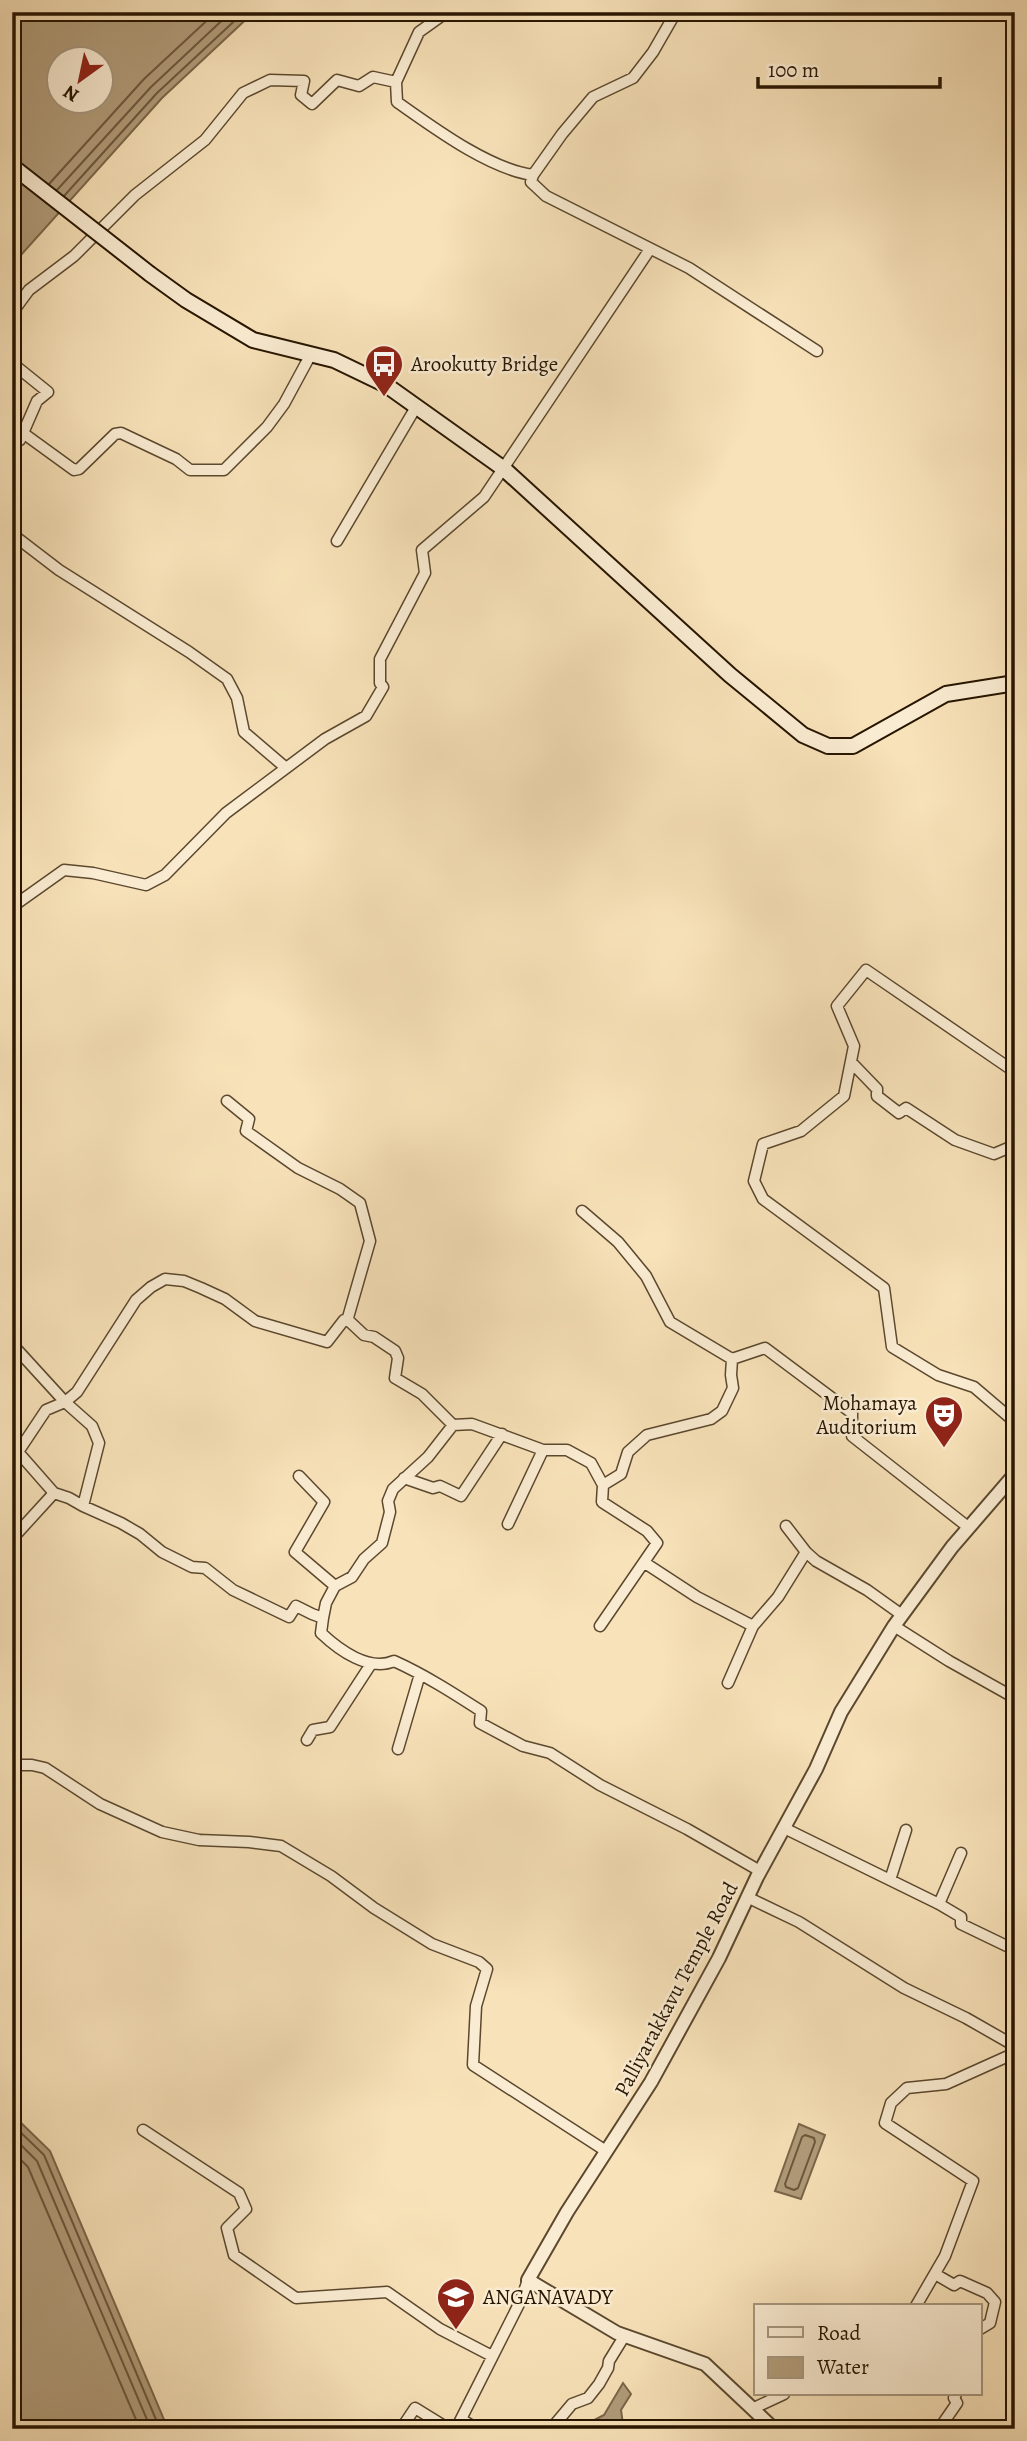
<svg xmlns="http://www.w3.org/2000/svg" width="1027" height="2441" font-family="Alegreya,serif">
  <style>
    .water { fill: #b19c7a; stroke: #7a6649; stroke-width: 2; fill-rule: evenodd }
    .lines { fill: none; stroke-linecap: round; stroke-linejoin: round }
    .shore { stroke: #6c583d; stroke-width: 2 }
    .minor-casing { stroke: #5b482e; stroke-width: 13 }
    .tertiary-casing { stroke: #5b482e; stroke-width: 16 }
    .secondary-casing { stroke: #271500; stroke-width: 18 }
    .minor { stroke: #faecd2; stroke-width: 10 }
    .tertiary { stroke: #faecd2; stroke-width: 12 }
    .secondary { stroke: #faecd2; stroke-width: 14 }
    .secondary-bridge-casing { stroke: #271500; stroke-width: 18; stroke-linecap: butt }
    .secondary-bridge { stroke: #faecd2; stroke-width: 14 }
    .labels { text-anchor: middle; stroke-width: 5; stroke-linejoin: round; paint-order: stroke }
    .poi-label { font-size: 21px; fill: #271500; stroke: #faecd2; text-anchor: start }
    .street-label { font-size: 21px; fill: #271500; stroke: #faecd2 }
  </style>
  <rect width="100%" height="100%" fill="#f8e2b9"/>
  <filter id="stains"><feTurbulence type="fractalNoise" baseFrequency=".00286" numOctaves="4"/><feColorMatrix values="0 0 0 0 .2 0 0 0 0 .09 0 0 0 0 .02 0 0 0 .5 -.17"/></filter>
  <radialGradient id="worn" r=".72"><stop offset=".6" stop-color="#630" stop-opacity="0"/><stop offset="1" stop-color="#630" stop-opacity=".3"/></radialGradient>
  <path class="water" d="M 12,12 L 254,12 L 162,98 L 12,265 ZM 60,60 L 102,60 L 102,102 L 60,102 Z
    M 12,2114 L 50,2151 L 168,2429 L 12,2429 Z
    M 799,2124 L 825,2135 L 801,2199 L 775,2191 Z
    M 623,2383 L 631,2394 L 621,2410 L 623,2424 L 613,2429 L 577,2429 L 604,2415 Z"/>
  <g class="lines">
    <path class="shore" d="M 49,184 L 144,79 L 216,12
      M 57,190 L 151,87 L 231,12
      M 64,196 L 157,93 L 244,12
      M 12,2124 L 44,2155 L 160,2429
      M 805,2135 L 814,2138 L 815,2142 L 798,2188 L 794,2190 L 786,2187 L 785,2184 L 802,2137 Z
      M 12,2136 L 37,2161 L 151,2429
      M 12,2151 L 28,2167 L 140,2429"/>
    <defs>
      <path id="minor" d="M 676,12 L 653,52 L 633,78 L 593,97 L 562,134 L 533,175 L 531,182 L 546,196 L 689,268 L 817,351
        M 396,82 L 419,32 L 447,12
        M 12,313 L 29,290 L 74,256 L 135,195 L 205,140 L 243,93 L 270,80 L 304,81 L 301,95 L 312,104 L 337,80 L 359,86 L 373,77 L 396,82 L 397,102 C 434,128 489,169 533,175
        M 12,363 L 48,392 L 37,401 L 20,440 L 12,432
        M 23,433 L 74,470 L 79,469 L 115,434 L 121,433 L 176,459 L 190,470 L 224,470 L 267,427 L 284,404 L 311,354
        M 12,534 L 59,570 L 189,652 L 227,679 L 237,698 L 244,732 L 286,768
        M 337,541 L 416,407
        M 12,907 L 64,870 L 93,873 L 146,885 L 165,875 L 226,813 L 325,739 L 366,716 L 383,687 L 380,683 L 380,659 L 425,573 L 422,550 L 484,497 L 650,249
        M 851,1062 L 877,1089 L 877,1096 L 899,1113 L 906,1108 L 955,1140 L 994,1154 L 1015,1145
        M 1015,1072 L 866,970 L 837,1006 L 854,1046 L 844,1096 L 801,1131 L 763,1144 L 754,1181 L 763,1199 L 884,1288 L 892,1347 L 938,1375 L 974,1387 L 1015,1422
        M 227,1101 L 249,1119 L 246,1131 L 298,1168 L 340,1189 L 360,1203 L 370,1241 L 347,1321
        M 582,1211 L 618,1242 L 646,1276 L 670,1322 L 732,1359 L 765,1348 L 852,1413 L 852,1436 L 968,1527
        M 12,1344 L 65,1402 L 46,1410 L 18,1452 L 54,1493 L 12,1539
        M 299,1476 L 324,1502 L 295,1552 L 335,1586
        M 404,1478 L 433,1488 L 440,1486 L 461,1496 L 502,1434
        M 54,1493 L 69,1498 L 83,1506 L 99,1443 L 92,1426 L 65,1402 L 77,1392 L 136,1300 L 151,1287 L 165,1279 L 184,1281 L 201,1288 L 225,1299 L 255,1321 L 327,1342 L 344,1320 L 349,1321 L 364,1335 L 374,1337 L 395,1351 L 398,1358 L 395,1378 L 422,1394 L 453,1425 L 472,1424 L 543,1450 L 567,1450 L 591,1463 L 603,1485 L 621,1474 L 628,1452 L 647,1435 L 711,1419 L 722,1411 L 733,1388 L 731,1375 L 732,1359
        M 83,1506 L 121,1523 L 140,1534 L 162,1552 L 192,1567 L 205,1568 L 233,1590 L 289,1617 L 296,1606 L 312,1614 L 323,1618 L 321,1633 C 339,1650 369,1672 394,1661 C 425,1675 453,1693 481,1711 L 480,1723 L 523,1746 L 550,1753 L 600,1785 L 687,1829 L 760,1871
        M 508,1524 L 543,1450
        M 786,1526 L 806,1552
        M 645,1563 L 697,1597 L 753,1626 L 778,1597 L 806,1552 L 816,1561 L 867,1590 L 902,1615
        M 323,1618 L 326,1603 L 335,1586 L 352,1577 L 364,1559 L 382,1543 L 390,1512 L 388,1501 L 393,1489 L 428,1457 L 453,1425
        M 600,1626 L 657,1543 L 647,1531 L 602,1502 L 603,1485
        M 894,1626 L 949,1661 L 1015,1698
        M 728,1683 L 753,1626
        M 307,1740 L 313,1730 L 330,1727 L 371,1664
        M 398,1749 L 420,1674
        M 12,1765 L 32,1765 L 45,1768 L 100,1804 L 162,1832 L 199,1840 L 249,1842 L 281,1846 L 331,1876 L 374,1908 L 432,1944 L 479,1962 L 487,1969 L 476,2006 L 473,2065 L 606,2151
        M 784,1828 L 939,1904 L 961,1917 L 961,1924 L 1015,1950
        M 890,1880 L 906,1830
        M 747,1897 L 799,1922 L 904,1988 L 966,2018 L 1015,2046
        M 939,1904 L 961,1853
        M 143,2130 L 239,2193 L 246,2209 L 227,2228 L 234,2255 L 296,2298 L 387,2292 L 440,2329 L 492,2356
        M 935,2274 L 954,2285 L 960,2281 L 987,2293 L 995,2302 L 990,2323 L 980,2329
        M 916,2306 L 945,2256 L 973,2181 L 885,2123 L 891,2103 L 907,2088 L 946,2084 L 1015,2053
        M 754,2408 L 784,2394
        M 461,2419 L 477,2429
        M 401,2429 L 415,2408 L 449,2429
        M 456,2429 L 521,2300 L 528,2280
        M 551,2429 L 572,2404 L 588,2398 L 599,2384 L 608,2368 L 609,2361 L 625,2335
        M 939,2429 L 957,2403 L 954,2398 L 956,2394"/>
      <path id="tertiary" d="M 774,2429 L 705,2364 L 617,2333 L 528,2280 L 567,2212 L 651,2082 L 719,1958 L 757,1877 L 816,1769 L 841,1712 L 894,1626 L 952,1547 L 1015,1474"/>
      <path id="secondary" d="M 150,274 L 186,300 L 253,340 L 334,360 L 386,385 L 504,469 L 730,675 L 803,735 L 828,746 L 853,746 L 946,694 L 1015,683"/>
    </defs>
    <use href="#minor" class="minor-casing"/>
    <use href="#tertiary" class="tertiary-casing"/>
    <use href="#secondary" class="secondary-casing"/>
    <use href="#minor" class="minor"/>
    <use href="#tertiary" class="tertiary"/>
    <use href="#secondary" class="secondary"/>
    <defs>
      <path id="secondary-bridge" d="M 12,166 L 150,274"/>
    </defs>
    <use href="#secondary-bridge" class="secondary-bridge-casing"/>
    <use href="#secondary-bridge" class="secondary-bridge"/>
  </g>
  <defs>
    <symbol id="bus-pin" viewBox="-11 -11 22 30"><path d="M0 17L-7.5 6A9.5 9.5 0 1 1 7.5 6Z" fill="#8f2418" stroke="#faecd2"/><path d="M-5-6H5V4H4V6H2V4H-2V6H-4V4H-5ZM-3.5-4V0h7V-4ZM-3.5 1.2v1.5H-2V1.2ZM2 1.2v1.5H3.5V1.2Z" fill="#fff"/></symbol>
    <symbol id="theatre-pin" viewBox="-11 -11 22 30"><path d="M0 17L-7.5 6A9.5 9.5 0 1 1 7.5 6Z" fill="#8f2418" stroke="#faecd2"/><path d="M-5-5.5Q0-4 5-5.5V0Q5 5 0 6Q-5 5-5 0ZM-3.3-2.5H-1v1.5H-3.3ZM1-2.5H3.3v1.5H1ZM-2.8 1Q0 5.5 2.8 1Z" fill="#fff"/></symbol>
    <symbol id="school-pin" viewBox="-11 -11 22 30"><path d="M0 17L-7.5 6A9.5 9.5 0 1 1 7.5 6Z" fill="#8f2418" stroke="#faecd2"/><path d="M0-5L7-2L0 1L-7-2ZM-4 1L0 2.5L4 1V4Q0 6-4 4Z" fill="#fff"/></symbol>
  </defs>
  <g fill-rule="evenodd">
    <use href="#bus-pin" x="362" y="342" width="44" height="60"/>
    <use href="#theatre-pin" x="922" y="1393" width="44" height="60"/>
    <use href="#school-pin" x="434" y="2275" width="44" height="60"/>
  </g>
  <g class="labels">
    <g class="poi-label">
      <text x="411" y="371">Arookutty Bridge</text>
      <text x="917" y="1410" text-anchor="end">Mohamaya<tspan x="917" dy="24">Auditorium</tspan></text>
      <text x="483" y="2304">ANGANAVADY</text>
    </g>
    <g class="street-label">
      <text transform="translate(676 1989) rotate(-62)" y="7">Palliyarakkavu Temple Road</text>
    </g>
  </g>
  <rect width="1027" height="2441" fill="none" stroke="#f8e2b9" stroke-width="42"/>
  <rect x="14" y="14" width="999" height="2413" fill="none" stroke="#271500" stroke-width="3.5"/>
  <rect x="21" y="21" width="985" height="2399" fill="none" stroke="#271500" stroke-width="2"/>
  <rect x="754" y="2304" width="228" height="91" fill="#faecd2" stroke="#a6967e" stroke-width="2"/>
  <rect x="768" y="2327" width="35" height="10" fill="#faecd2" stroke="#a6967e" stroke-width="2"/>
  <text x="817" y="2340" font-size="21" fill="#271500">Road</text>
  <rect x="768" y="2357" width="35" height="21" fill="#b19c7a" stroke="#a6967e" stroke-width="2"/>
  <text x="817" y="2374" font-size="21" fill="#271500">Water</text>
  <g transform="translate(80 80) rotate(213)"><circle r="33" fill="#faecd2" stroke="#a6967e" stroke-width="2"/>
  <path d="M0-5L12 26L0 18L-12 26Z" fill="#8f2418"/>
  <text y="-10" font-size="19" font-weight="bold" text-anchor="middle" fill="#271500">N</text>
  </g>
  <path d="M758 77v10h182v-10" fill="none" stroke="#271500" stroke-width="3.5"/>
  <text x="768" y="77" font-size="21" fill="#271500" stroke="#faecd2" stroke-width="5" paint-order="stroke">100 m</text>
  <rect width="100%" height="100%" filter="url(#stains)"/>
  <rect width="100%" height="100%" fill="url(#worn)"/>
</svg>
